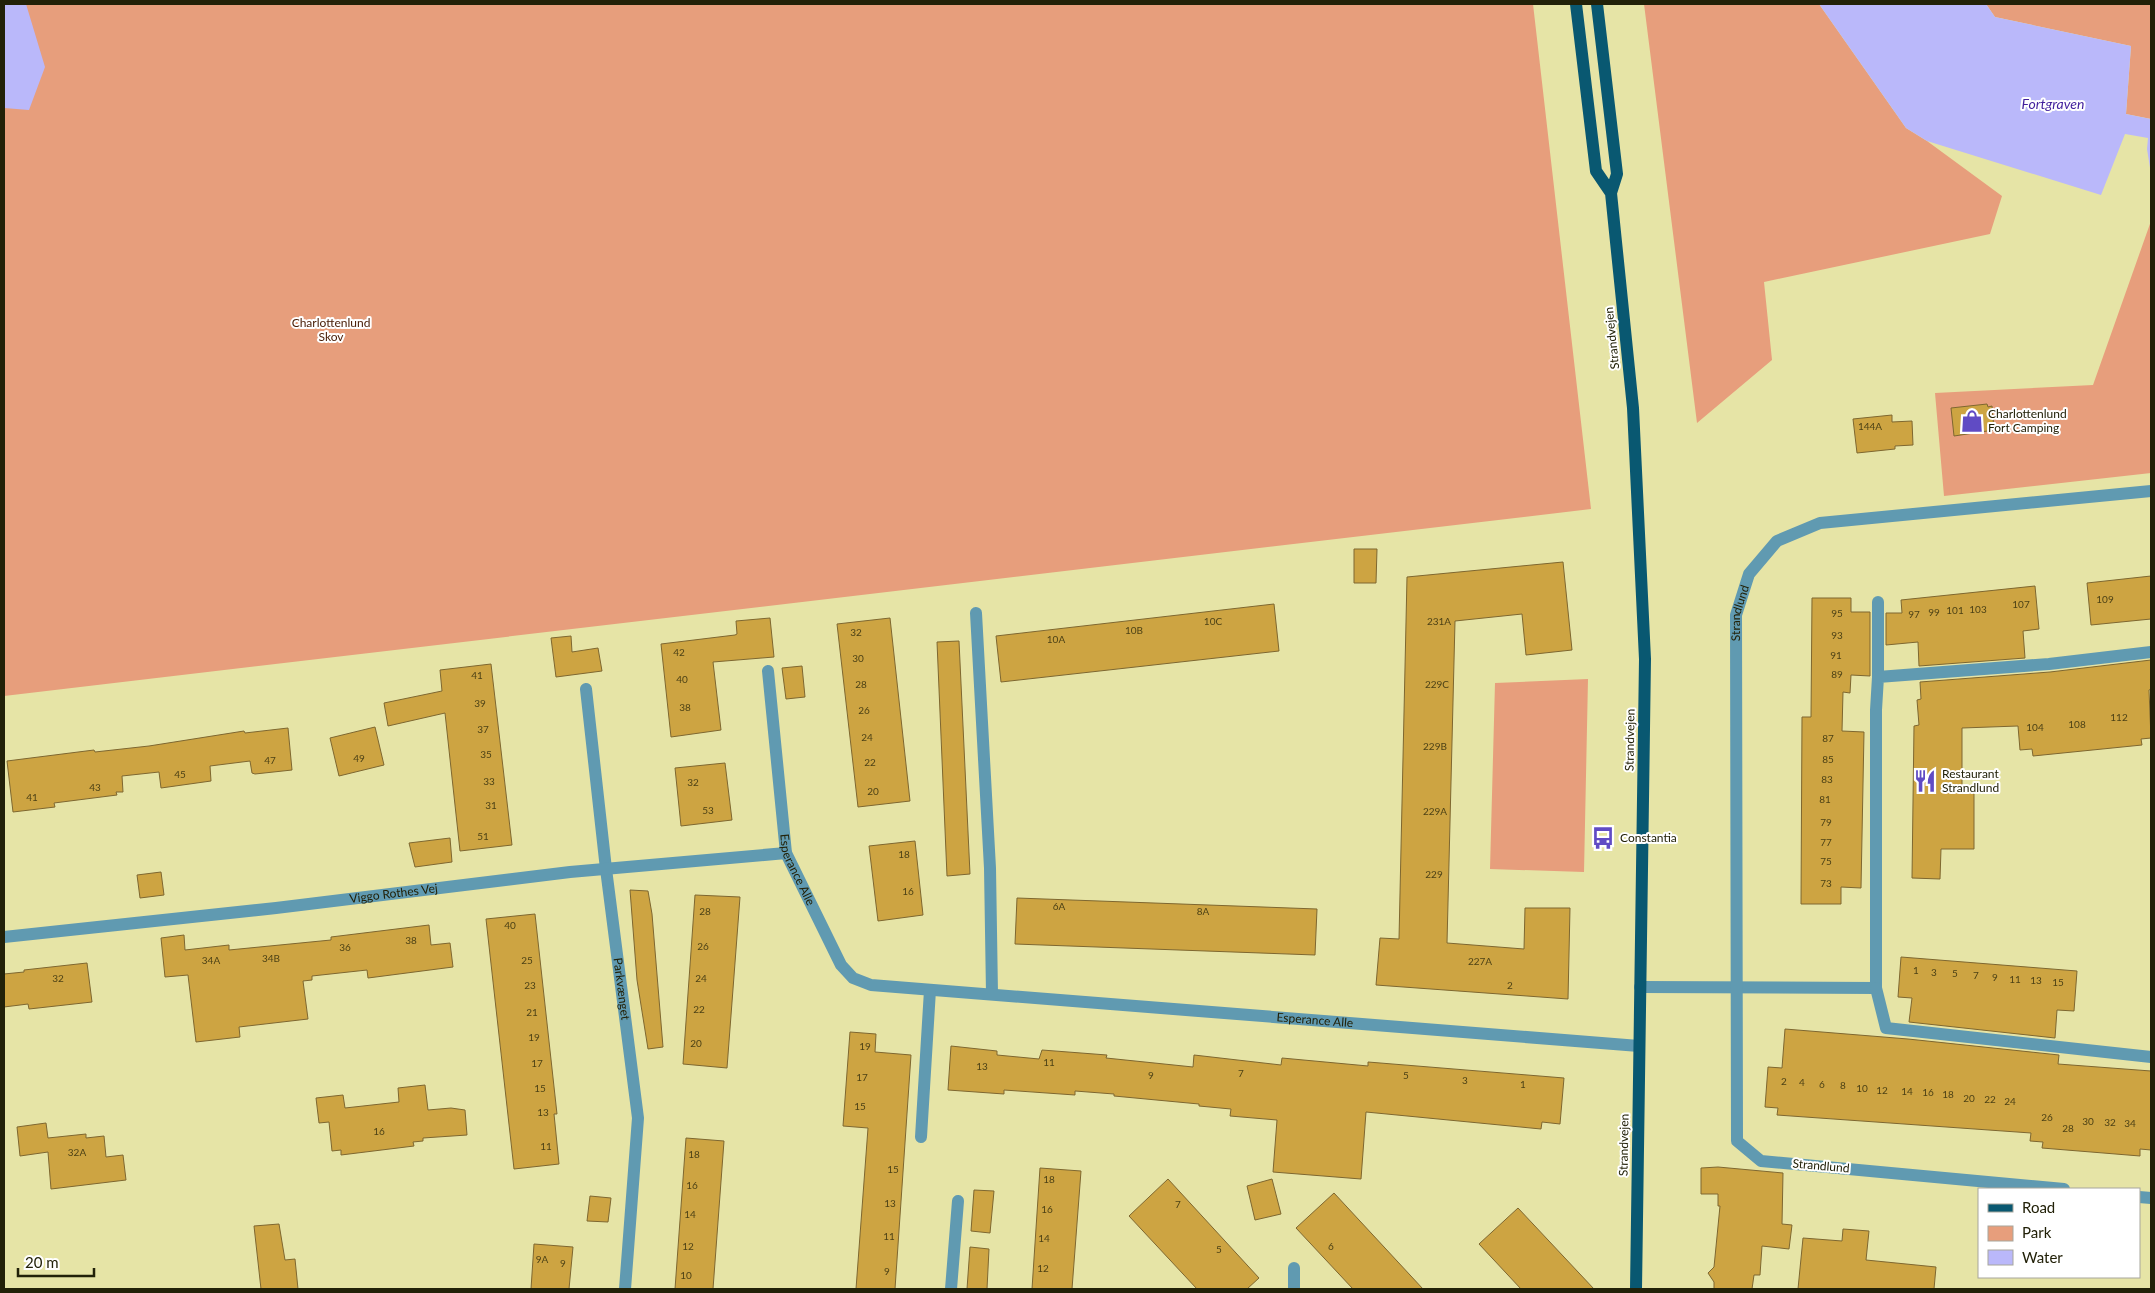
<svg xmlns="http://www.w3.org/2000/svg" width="2155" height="1293" font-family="Lato,sans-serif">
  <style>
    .green { fill: #e79e7c }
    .water { fill: #bab8fa }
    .building { fill: #cda442; stroke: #7e6730 }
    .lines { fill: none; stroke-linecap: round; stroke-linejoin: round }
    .minor { stroke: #609ab1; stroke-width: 12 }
    .major { stroke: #095871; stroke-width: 12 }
    .labels { text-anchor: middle; stroke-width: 4; stroke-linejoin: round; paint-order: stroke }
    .number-label { font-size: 10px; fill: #4d4216 }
    .park-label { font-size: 12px; fill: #461b04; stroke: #fff }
    .street-label { font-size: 12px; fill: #222108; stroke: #fff }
    .poi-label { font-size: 12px; fill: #222108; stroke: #fff; text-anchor: start }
    .water-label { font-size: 14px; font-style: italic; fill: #411f9c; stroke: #fff }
  </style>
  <rect width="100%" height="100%" fill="#e6e4a6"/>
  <path class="green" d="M 4,4 L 1533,4 L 1591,509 L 4,696 Z
    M 1644,4 L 1819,4 L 1906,128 L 1927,141 L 2002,196 L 1990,234 L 1764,282 L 1772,360 L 1697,423 Z
    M 1986,4 L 2151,4 L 2151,119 L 2126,114 L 2131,46 L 1995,17 Z
    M 2151,221 L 2151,473 L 1944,496 L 1935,393 L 2093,385 Z
    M 1588,679 L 1584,872 L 1490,869 L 1495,683 Z"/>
  <path class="water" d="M 4,4 L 26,4 L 45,67 L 29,110 L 4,108 Z
    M 1819,4 L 1986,4 L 1995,17 L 2131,46 L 2126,114 L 2151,119 L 2151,174 L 2147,149 L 2148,138 L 2125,134 L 2101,195 L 1927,141 L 1906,128 Z"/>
  <path class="building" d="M 1987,404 L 1988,407 L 1992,406 L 1994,430 L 1954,436 L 1951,408 Z
    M 1892,415 L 1892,422 L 1912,421 L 1913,445 L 1895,446 L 1895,449 L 1857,453 L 1853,419 Z
    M 1354,549 L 1377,549 L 1376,583 L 1354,583 Z
    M 1563,562 L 1572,650 L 1526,655 L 1522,614 L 1455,621 L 1447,943 L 1524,949 L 1525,908 L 1570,908 L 1568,999 L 1376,985 L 1380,938 L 1399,939 L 1407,577 Z
    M 2151,576 L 2151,619 L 2091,625 L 2087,583 Z
    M 2035,586 L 2039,629 L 2023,631 L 2025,658 L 1919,666 L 1918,642 L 1886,645 L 1886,613 L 1902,613 L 1901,600 Z
    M 1812,598 L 1851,598 L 1851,612 L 1870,612 L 1870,676 L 1851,675 L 1850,693 L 1843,692 L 1842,731 L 1864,732 L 1861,888 L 1841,887 L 1841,904 L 1801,904 L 1802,717 L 1811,717 Z
    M 1274,604 L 1279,651 L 1001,682 L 996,636 Z
    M 770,618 L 774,657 L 713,662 L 721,730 L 671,737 L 661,644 L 735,635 L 737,634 L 736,621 Z
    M 890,618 L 910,801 L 858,807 L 837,624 Z
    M 571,636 L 572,652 L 598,648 L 602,671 L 556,677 L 551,638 Z
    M 959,641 L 970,874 L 947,876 L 937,642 Z
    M 2151,660 L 2151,689 L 2149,690 L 2151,738 L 2141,739 L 2142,745 L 2033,756 L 2032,749 L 2020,750 L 2018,726 L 1962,728 L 1962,792 L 1974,793 L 1974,849 L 1941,849 L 1940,879 L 1912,878 L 1914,726 L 1919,725 L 1917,700 L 1921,699 L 1920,682 L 2050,672 Z
    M 491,664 L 512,845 L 460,851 L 445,713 L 388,726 L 384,703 L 442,691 L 440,670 Z
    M 802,666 L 805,697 L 786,699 L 782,668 Z
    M 375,727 L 384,765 L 339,776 L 330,738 Z
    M 288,728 L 292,770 L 255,774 L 252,773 L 250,761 L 210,766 L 211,781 L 161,788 L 159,772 L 122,776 L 123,792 L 116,792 L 117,795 L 54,803 L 55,807 L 13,812 L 7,761 L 94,750 L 95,752 L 149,746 L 244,731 L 245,733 Z
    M 725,763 L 732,820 L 681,826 L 675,768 Z
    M 450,838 L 452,862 L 415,867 L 409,843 Z
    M 915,841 L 923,915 L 878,921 L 869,846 Z
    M 161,872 L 164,895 L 140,898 L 137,875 Z
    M 630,890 L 648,891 L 652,914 L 663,1047 L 648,1049 L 637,980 Z
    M 695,895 L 740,897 L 727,1068 L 683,1064 Z
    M 1017,898 L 1317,909 L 1315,955 L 1015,944 Z
    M 535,914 L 557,1114 L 554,1114 L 559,1164 L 514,1169 L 486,919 Z
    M 429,925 L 431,945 L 450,943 L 453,967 L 368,978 L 367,970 L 312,976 L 312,980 L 303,981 L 308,1019 L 239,1027 L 240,1037 L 196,1042 L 188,975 L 165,977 L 161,938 L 184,935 L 185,950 L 229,945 L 229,950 L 331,940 L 331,937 Z
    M 1901,957 L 2077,971 L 2074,1011 L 2057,1010 L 2055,1038 L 1909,1022 L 1912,998 L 1898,997 Z
    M 87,963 L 92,1002 L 29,1009 L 28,1004 L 4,1007 L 4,974 L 24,972 L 24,970 Z
    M 1785,1029 L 1908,1039 L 2059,1055 L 2058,1064 L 2151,1071 L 2151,1150 L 2140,1149 L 2140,1156 L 2042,1148 L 2043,1142 L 2030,1141 L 2031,1133 L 1777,1115 L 1778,1108 L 1765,1107 L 1768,1067 L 1782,1068 Z
    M 850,1032 L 876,1034 L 875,1052 L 911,1055 L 895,1289 L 856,1289 L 868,1128 L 843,1126 Z
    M 951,1046 L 997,1051 L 997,1055 L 1039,1059 L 1042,1050 L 1107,1055 L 1106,1058 L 1193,1067 L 1194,1055 L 1281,1065 L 1282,1058 L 1368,1066 L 1368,1062 L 1564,1078 L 1560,1124 L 1542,1122 L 1541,1129 L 1366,1112 L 1361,1179 L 1273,1172 L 1277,1120 L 1230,1116 L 1231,1109 L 1199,1106 L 1199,1104 L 1114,1096 L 1114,1094 L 1075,1091 L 1075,1095 L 1004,1090 L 1004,1094 L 948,1090 Z
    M 425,1085 L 428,1110 L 451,1108 L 465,1110 L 467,1135 L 423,1138 L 423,1141 L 413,1142 L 414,1146 L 341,1155 L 341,1150 L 332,1151 L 329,1122 L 319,1123 L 316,1098 L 343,1095 L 345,1108 L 399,1102 L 398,1088 Z
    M 46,1123 L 48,1138 L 86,1134 L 86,1138 L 104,1136 L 106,1157 L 123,1155 L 126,1180 L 51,1189 L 48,1152 L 20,1156 L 17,1127 Z
    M 686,1138 L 724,1141 L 713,1289 L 675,1289 Z
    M 1718,1167 L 1783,1173 L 1782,1224 L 1792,1225 L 1789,1249 L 1762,1246 L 1760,1275 L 1754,1275 L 1752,1289 L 1714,1289 L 1714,1282 L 1708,1273 L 1714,1267 L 1720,1206 L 1718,1206 L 1718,1194 L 1701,1194 L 1701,1168 Z
    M 1040,1168 L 1081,1171 L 1072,1289 L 1032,1289 Z
    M 1168,1179 L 1259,1278 L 1247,1289 L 1197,1289 L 1129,1216 Z
    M 1272,1179 L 1281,1214 L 1255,1220 L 1247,1186 Z
    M 974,1190 L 994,1191 L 990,1233 L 971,1231 Z
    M 1334,1193 L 1423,1289 L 1353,1289 L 1296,1228 Z
    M 590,1196 L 611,1198 L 608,1222 L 587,1221 Z
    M 1518,1208 L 1594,1289 L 1521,1289 L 1479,1244 Z
    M 279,1224 L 285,1260 L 295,1259 L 298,1289 L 261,1289 L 254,1226 Z
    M 1843,1229 L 1869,1231 L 1866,1260 L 1936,1267 L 1934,1289 L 1798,1289 L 1803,1238 L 1842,1241 Z
    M 534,1244 L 573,1247 L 569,1289 L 531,1289 Z
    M 970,1247 L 989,1249 L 987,1289 L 967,1289 Z"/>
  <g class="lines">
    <g class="minor">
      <path d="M 976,613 L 990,868 L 992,994"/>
      <path id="s1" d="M 768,671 L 786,853 L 841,965 L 853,978 L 871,985 L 1639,1046"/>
      <path d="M 1878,677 L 1878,602"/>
      <path id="s2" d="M 586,689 L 606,869 L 638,1118 L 625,1289"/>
      <path id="s3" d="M 4,937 L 276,908 L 570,872 L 786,853"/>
      <path d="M 1640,987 L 1876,988 L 1876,710 L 1878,677 L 2049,664 L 2151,652"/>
      <path d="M 1876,988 L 1886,1028 L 2151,1057"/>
      <path d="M 921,1137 L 930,990"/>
      <path id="s4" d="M 2064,1189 L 1761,1161 L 1737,1141 L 1736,615 L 1749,574 L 1777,541 L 1820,523 L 2151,491"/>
      <path d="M 2139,1197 L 2151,1198"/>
      <path d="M 951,1289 L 958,1201"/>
      <path d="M 1294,1289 L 1294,1268"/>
    </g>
    <path class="major" d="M 1576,4 L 1596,171 L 1611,193
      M 1597,4 L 1617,174 L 1611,193 L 1633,408 L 1645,659 L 1636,1289"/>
  </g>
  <defs>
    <symbol id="shop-bare" viewBox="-9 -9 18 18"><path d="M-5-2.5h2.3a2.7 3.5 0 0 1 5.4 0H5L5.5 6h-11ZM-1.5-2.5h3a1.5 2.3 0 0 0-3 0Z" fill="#604bc4" stroke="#fff" stroke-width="2.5" paint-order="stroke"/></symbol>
    <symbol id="restaurant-bare" viewBox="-9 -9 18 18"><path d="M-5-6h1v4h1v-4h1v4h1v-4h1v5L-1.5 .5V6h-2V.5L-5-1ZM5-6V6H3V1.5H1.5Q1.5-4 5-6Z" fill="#604bc4" stroke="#fff" stroke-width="2.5" paint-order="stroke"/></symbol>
    <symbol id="bus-bare" viewBox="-9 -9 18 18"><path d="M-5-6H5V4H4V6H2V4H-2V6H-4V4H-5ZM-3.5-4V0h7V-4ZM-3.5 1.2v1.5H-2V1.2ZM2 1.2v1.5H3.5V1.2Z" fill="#604bc4" stroke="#fff" stroke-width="2.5" paint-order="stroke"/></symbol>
  </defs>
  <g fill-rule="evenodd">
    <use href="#shop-bare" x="1956" y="405" width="32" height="32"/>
    <use href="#restaurant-bare" x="1909" y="765" width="32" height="32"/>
    <use href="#bus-bare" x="1587" y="822" width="32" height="32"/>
  </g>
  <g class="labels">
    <g class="number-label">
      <text x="1870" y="430">144A</text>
      <text x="2105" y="603">109</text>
      <text x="2021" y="608">107</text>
      <text x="1978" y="613">103</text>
      <text x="1955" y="614">101</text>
      <text x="1934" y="616">99</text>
      <text x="1837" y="617">95</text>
      <text x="1914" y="618">97</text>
      <text x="1213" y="625">10C</text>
      <text x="1439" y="625">231A</text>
      <text x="1134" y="634">10B</text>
      <text x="856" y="636">32</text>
      <text x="1837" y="639">93</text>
      <text x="1056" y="643">10A</text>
      <text x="679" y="656">42</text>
      <text x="1836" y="659">91</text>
      <text x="858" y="662">30</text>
      <text x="1837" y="678">89</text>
      <text x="477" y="679">41</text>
      <text x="682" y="683">40</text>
      <text x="861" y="688">28</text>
      <text x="1437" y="688">229C</text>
      <text x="480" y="707">39</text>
      <text x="685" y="711">38</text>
      <text x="864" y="714">26</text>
      <text x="2119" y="721">112</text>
      <text x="2077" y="728">108</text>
      <text x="2035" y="731">104</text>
      <text x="483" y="733">37</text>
      <text x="867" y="741">24</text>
      <text x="1828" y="742">87</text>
      <text x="1435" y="750">229B</text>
      <text x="486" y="758">35</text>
      <text x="359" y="762">49</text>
      <text x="1828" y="763">85</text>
      <text x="270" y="764">47</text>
      <text x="870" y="766">22</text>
      <text x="180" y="778">45</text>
      <text x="1827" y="783">83</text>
      <text x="489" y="785">33</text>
      <text x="693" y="786">32</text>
      <text x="95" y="791">43</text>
      <text x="873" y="795">20</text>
      <text x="32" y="801">41</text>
      <text x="1825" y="803">81</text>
      <text x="491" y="809">31</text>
      <text x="708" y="814">53</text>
      <text x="1435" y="815">229A</text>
      <text x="1826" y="826">79</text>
      <text x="483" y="840">51</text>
      <text x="1826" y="846">77</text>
      <text x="904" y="858">18</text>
      <text x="1826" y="865">75</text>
      <text x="1434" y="878">229</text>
      <text x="1826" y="887">73</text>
      <text x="908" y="895">16</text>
      <text x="1059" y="910">6A</text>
      <text x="705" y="915">28</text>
      <text x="1203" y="915">8A</text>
      <text x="510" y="929">40</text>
      <text x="411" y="944">38</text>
      <text x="703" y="950">26</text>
      <text x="345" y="951">36</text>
      <text x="271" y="962">34B</text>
      <text x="211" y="964">34A</text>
      <text x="527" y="964">25</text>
      <text x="1480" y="965">227A</text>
      <text x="1916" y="974">1</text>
      <text x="1934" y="976">3</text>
      <text x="1955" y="977">5</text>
      <text x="1976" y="979">7</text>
      <text x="1995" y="981">9</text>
      <text x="58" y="982">32</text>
      <text x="701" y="982">24</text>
      <text x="2015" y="983">11</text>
      <text x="2036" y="984">13</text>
      <text x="2058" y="986">15</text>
      <text x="530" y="989">23</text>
      <text x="1510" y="989">2</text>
      <text x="699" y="1013">22</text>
      <text x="532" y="1016">21</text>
      <text x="534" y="1041">19</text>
      <text x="696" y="1047">20</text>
      <text x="865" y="1050">19</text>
      <text x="1049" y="1066">11</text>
      <text x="537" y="1067">17</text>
      <text x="982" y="1070">13</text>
      <text x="1241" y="1077">7</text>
      <text x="1151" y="1079">9</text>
      <text x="1406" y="1079">5</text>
      <text x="862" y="1081">17</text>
      <text x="1465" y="1084">3</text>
      <text x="1784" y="1085">2</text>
      <text x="1802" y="1086">4</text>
      <text x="1523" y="1088">1</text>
      <text x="1822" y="1088">6</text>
      <text x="1843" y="1089">8</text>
      <text x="540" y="1092">15</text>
      <text x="1862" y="1092">10</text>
      <text x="1882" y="1094">12</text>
      <text x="1907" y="1095">14</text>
      <text x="1928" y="1096">16</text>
      <text x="1948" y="1098">18</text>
      <text x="1969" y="1102">20</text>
      <text x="1990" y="1103">22</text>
      <text x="2010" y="1105">24</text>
      <text x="860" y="1110">15</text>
      <text x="543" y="1116">13</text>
      <text x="2047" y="1121">26</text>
      <text x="2088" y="1125">30</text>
      <text x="2110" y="1126">32</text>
      <text x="2130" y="1127">34</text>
      <text x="2068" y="1132">28</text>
      <text x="379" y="1135">16</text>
      <text x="546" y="1150">11</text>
      <text x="77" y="1156">32A</text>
      <text x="694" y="1158">18</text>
      <text x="893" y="1173">15</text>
      <text x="1049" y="1183">18</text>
      <text x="692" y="1189">16</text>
      <text x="890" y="1207">13</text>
      <text x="1178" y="1208">7</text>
      <text x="1047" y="1213">16</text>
      <text x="690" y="1218">14</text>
      <text x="889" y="1240">11</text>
      <text x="1044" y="1242">14</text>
      <text x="688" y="1250">12</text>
      <text x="1331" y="1250">6</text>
      <text x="1219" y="1253">5</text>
      <text x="542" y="1263">9A</text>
      <text x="563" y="1267">9</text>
      <text x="1043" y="1272">12</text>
      <text x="887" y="1275">9</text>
      <text x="686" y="1279">10</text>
    </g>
    <g class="park-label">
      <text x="331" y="327">Charlottenlund<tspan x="331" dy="14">Skov</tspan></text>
    </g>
    <g class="street-label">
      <text transform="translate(1612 338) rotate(-96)" y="4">Strandvejen</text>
      <text dy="4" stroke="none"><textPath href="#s4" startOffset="864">Strandlund</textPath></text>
      <text transform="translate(1630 740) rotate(-89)" y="4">Strandvejen</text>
      <text dy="4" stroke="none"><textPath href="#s1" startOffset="202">Esperance Alle</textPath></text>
      <text dy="4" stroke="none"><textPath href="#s3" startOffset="392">Viggo Rothes Vej</textPath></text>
      <text dy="4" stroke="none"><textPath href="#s2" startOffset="302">Parkvænget</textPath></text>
      <text dy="4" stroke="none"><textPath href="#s1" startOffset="790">Esperance Alle</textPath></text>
      <text transform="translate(1624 1145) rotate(-89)" y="4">Strandvejen</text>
      <text transform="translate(1821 1166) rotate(5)" y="4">Strandlund</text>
    </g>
    <g class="poi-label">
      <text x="1988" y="418">Charlottenlund<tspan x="1988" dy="14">Fort Camping</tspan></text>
      <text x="1942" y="778">Restaurant<tspan x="1942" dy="14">Strandlund</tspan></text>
      <text x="1620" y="842">Constantia</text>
    </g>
    <g class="water-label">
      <text x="2053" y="109">Fortgraven</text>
    </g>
  </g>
  <rect width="2155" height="1293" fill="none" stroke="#222108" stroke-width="10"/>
  <rect x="1978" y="1188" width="162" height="90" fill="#ffffff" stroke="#a7a69c"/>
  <rect x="1988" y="1204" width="25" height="8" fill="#095871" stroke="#a7a69c"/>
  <text x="2022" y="1213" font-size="15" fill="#222108">Road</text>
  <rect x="1988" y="1226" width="25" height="15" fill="#e79e7c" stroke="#a7a69c"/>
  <text x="2022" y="1238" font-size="15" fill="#222108">Park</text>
  <rect x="1988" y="1250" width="25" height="15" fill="#bab8fa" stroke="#a7a69c"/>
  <text x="2022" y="1263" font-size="15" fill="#222108">Water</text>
  <path d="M18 1268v8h76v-8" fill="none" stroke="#222108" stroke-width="2.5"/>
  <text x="25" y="1268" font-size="15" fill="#222108" stroke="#ffffff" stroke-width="4" paint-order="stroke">20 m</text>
</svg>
